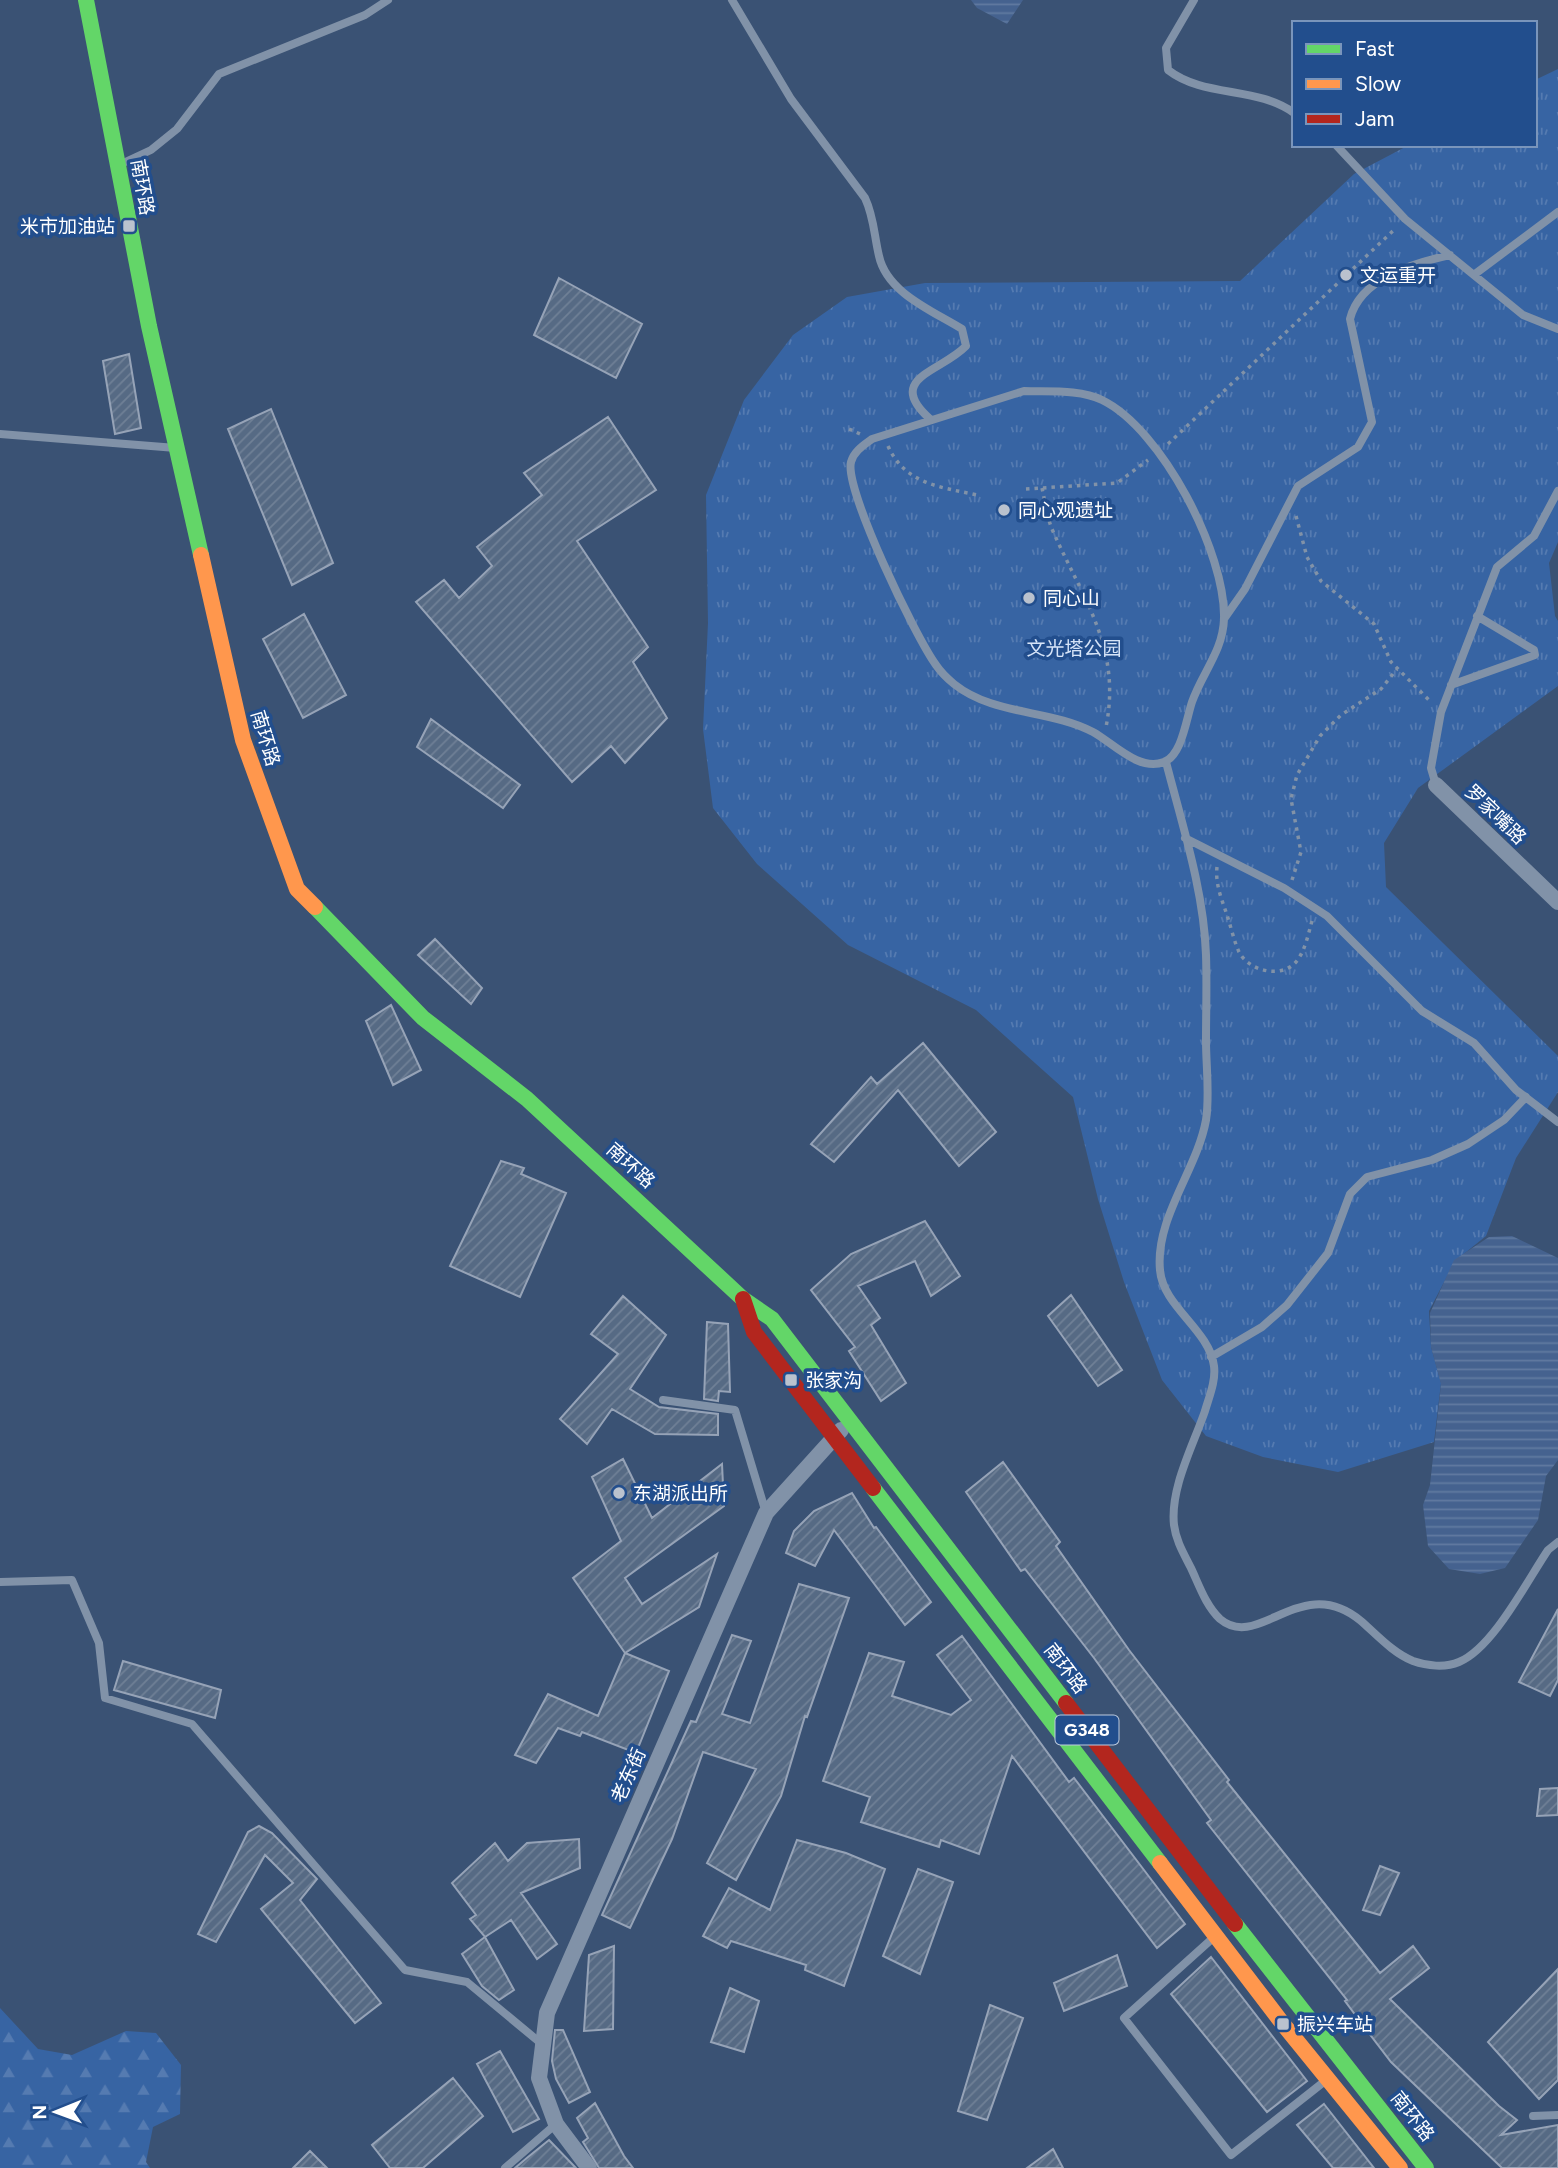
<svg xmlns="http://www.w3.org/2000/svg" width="1558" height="2168" font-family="Figtree,'Noto Sans SC',sans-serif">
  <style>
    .grass { fill: url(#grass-tufts) }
    .forest { fill: url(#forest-firs) }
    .water { fill: url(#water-rules) }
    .building { fill: url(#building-hatch); stroke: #96a3b7; stroke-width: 2 }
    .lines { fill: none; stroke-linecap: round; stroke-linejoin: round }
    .path { stroke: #8192a8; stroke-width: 3.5; stroke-dasharray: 3.5 5; stroke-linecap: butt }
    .lane { stroke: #8192a8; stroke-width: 8 }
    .street { stroke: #8192a8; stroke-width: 16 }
    .fast { stroke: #63d668; stroke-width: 16 }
    .slow { stroke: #ff974d; stroke-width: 16 }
    .jam { stroke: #b3261e; stroke-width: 16 }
    .poi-dot { fill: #bac2ce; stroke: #224e8d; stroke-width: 2.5 }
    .labels { text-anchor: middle; stroke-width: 7; stroke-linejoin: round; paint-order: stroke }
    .shield { fill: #224e8d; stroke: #bdcadd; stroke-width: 2 }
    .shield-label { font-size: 18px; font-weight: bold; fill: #fff }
    .street-label { font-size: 19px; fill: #fff; stroke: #224e8d }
    .poi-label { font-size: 19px; fill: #fff; stroke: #224e8d; text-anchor: start }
    .park-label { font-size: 19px; fill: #d6e4f8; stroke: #224e8d }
  </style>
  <defs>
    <pattern id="grass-tufts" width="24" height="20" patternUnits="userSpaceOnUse" patternTransform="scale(1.75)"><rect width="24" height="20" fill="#3764a3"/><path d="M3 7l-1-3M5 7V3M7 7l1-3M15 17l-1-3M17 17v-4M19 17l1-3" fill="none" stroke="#557bb1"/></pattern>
    <pattern id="forest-firs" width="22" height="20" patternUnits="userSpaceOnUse" patternTransform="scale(1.75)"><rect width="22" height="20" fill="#3764a3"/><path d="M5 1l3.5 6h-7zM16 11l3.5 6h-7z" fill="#557bb1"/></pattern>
    <pattern id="water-rules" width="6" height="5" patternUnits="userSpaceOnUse" patternTransform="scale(1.75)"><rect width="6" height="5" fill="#45628f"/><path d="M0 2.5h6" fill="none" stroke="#617aa0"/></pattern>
    <pattern id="building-hatch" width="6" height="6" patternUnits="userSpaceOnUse" patternTransform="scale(1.75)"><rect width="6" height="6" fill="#566a84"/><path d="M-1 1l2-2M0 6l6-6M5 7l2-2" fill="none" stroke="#6f8096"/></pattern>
  </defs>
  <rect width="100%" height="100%" fill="#3a5274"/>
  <path class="grass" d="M 1558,69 L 1558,542 L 1549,563 L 1555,616 L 1558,621 L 1558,686 L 1418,788 L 1384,843 L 1386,887 L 1558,1056 L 1558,1092 L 1516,1158 L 1486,1236 L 1455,1261 L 1429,1311 L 1431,1347 L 1441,1383 L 1434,1442 L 1338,1472 L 1263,1457 L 1206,1436 L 1162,1380 L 1124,1282 L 1098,1199 L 1073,1097 L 976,1010 L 848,945 L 757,864 L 713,808 L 703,729 L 708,623 L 706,495 L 744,400 L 793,335 L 847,297 L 925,283 L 1240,281 L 1354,174 L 1409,145 L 1535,145 L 1535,80 Z"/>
  <path class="forest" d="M 0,2008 L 38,2049 L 72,2055 L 126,2031 L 156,2033 L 181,2065 L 180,2114 L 153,2127 L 146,2162 L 150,2168 L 0,2168 Z"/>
  <path class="water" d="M 971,0 L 1023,0 L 1007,24 L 977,8 Z
    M 1512,1236 L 1558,1258 L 1558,1460 L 1546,1476 L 1538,1520 L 1505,1568 L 1480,1574 L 1449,1569 L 1428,1546 L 1423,1505 L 1430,1485 L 1441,1384 L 1431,1347 L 1430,1313 L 1454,1260 L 1489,1237 Z"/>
  <path class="building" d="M 559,278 L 642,324 L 616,378 L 534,335 Z
    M 129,354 L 141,428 L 115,434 L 103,361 Z
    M 271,409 L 333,563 L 292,585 L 228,429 Z
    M 608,417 L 656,490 L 577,541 L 648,647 L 633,662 L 667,718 L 625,763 L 611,746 L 572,782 L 416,602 L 444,580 L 459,598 L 492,566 L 477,547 L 542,495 L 524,473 Z
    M 304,614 L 346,695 L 303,718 L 263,639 Z
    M 431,719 L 520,785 L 503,808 L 417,747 Z
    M 435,939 L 482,988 L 471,1004 L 418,955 Z
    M 391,1005 L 421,1070 L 393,1085 L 366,1021 Z
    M 923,1043 L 996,1132 L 959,1166 L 898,1090 L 834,1162 L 811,1144 L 871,1077 L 877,1084 Z
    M 501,1161 L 524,1168 L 521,1174 L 566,1193 L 520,1297 L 450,1266 Z
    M 925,1221 L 960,1276 L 931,1296 L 915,1261 L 858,1286 L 880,1318 L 871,1325 L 906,1383 L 881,1401 L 849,1351 L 855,1347 L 811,1290 L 851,1254 Z
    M 1071,1295 L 1122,1370 L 1098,1386 L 1048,1316 Z
    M 623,1296 L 666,1335 L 630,1389 L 659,1407 L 718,1414 L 718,1435 L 655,1434 L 612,1409 L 587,1444 L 560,1419 L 618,1354 L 591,1334 Z
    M 707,1322 L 728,1324 L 730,1392 L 719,1391 L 718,1401 L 704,1399 Z
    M 623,1459 L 652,1518 L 722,1464 L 724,1506 L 625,1578 L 642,1604 L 717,1554 L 699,1607 L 625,1653 L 573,1578 L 621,1541 L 592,1477 Z
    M 1003,1462 L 1060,1542 L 1056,1546 L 1129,1650 L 1229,1780 L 1227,1782 L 1380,1973 L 1413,1946 L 1429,1968 L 1390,1999 L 1499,2106 L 1517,2120 L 1501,2135 L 1558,2125 L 1558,2168 L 1502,2168 L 1391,2062 L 1365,2028 L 1345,2001 L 1347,2000 L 1207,1823 L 1211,1820 L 1094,1658 L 1025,1569 L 1021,1571 L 966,1492 Z
    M 852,1493 L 874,1528 L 876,1527 L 931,1602 L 905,1625 L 834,1530 L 815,1566 L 786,1553 L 794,1531 L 814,1511 Z
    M 799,1584 L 849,1598 L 807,1717 L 805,1716 L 781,1796 L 736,1880 L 707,1863 L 756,1769 L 703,1752 L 672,1839 L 630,1928 L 602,1915 L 691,1721 L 696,1722 L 732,1635 L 751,1641 L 722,1714 L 750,1723 Z
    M 1558,1609 L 1558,1680 L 1550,1696 L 1519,1682 Z
    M 962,1636 L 1069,1782 L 1074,1778 L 1185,1924 L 1157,1948 L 1012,1756 L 979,1854 L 941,1840 L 939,1847 L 861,1822 L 870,1797 L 823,1781 L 869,1653 L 904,1662 L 892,1696 L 951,1715 L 971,1700 L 937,1655 Z
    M 625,1653 L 669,1671 L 636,1753 L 582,1732 L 580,1736 L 558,1728 L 536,1763 L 515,1755 L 548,1694 L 598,1716 Z
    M 123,1661 L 221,1690 L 215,1718 L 114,1690 Z
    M 1558,1788 L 1558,1815 L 1537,1816 L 1540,1789 Z
    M 259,1826 L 272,1833 L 317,1879 L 300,1900 L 381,2003 L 355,2023 L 261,1909 L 293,1883 L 265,1855 L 216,1942 L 198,1934 L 248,1832 Z
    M 579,1839 L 580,1868 L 521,1893 L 557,1944 L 537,1959 L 511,1920 L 485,1937 L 470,1919 L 476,1915 L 452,1883 L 495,1843 L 508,1861 L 527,1843 Z
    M 797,1840 L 846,1853 L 885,1869 L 844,1986 L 805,1970 L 806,1965 L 731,1941 L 727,1948 L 703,1936 L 729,1888 L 770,1910 Z
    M 1380,1866 L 1399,1873 L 1380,1915 L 1363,1910 Z
    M 918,1869 L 953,1882 L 920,1974 L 883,1956 Z
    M 485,1937 L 514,1990 L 499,2000 L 482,1986 L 462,1954 Z
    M 614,1946 L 613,2029 L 584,2031 L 589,1955 Z
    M 1117,1955 L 1127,1986 L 1064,2011 L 1054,1983 Z
    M 1211,1957 L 1307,2081 L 1267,2112 L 1171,1994 Z
    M 1558,1969 L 1558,2080 L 1539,2099 L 1488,2042 Z
    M 730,1988 L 759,2001 L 744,2052 L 711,2042 Z
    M 990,2005 L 1023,2018 L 987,2120 L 958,2111 Z
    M 555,2030 L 563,2030 L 590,2092 L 569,2103 L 556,2079 L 552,2061 Z
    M 500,2051 L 539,2119 L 513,2132 L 477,2064 Z
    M 453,2078 L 483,2116 L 423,2168 L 390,2168 L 372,2145 Z
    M 595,2103 L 624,2156 L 633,2168 L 599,2168 L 583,2142 L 588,2138 L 577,2118 Z
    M 1324,2104 L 1374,2168 L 1333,2168 L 1297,2125 Z
    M 549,2140 L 576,2168 L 515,2168 L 528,2157 Z
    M 1053,2149 L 1063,2168 L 1027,2168 Z
    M 310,2151 L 327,2168 L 293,2168 Z"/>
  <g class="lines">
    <path class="path" d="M 849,429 L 860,434
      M 1168,444 L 1396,228
      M 888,446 C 905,484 940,487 977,495
      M 1042,488 C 1045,501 1047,517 1052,529 C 1082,598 1122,647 1106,727
      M 1026,489 L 1117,483 L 1148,460
      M 1296,516 L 1307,557 L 1321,581 L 1374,624 L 1391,662 L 1431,702
      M 1217,867 C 1215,884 1222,900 1227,915 C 1231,927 1234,941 1239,952 C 1249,971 1281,979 1296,962 C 1305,951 1308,935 1312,921
      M 1292,880 L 1301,852 L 1291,799 L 1297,775 L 1320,736 L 1341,715 L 1381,689 L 1397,669"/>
    <path class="lane" d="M 732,0 L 791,99 L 865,198 C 874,217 874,235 879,256 C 887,293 933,311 962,329 L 966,346 C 941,372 884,378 930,419
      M 1194,0 L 1166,48 L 1168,70 C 1204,98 1257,86 1294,113
      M 1336,145 L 1405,219 L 1523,315 L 1558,329
      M 121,164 L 151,150 L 177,129 L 219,74 L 365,15 L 388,0
      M 1475,274 L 1558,212
      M 1024,391 C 1048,392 1080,389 1102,400 C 1162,429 1226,554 1224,619 C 1223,651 1202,673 1192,702 C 1186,720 1182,755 1164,762 C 1139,772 1113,743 1093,732 C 1050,709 994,716 954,684 C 948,679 940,671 936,665 C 916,638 844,489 851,462 C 854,451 864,445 872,439 Z
      M 0,434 L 176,448
      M 1224,619 L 1245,589 L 1298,486 L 1358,447 L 1372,422 L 1350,319 C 1360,278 1414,263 1450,255
      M 1451,685 L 1535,655 L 1534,650 L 1477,616
      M 1166,762 C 1182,824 1204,891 1206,955 C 1207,984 1206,1012 1206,1041 C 1206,1066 1210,1095 1206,1120 C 1197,1170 1155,1218 1160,1270 C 1163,1307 1209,1329 1214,1366 C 1216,1381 1209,1397 1205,1411 C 1193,1446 1170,1488 1174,1525 C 1176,1541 1184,1554 1191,1568 C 1199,1585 1206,1606 1220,1619 C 1259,1652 1301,1571 1361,1621 C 1377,1635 1393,1653 1413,1661 C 1427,1666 1445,1668 1459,1662 C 1493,1648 1527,1581 1548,1550 L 1558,1542
      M 1436,785 L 1431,768 L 1441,712 L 1497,567 L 1534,536 L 1558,491
      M 1185,838 L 1284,888 L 1327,916 L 1422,1011 L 1474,1043 L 1516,1090 L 1558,1122
      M 1211,1357 L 1262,1327 L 1287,1305 L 1328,1253 L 1350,1194 L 1367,1177 L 1432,1160 L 1468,1144 L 1504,1120 L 1526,1097
      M 663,1400 L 735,1410 L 766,1513
      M 0,1582 L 72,1580 L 99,1643 L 105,1698 L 192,1724 L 405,1970 L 467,1982 L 543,2045
      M 1213,1938 L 1124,2018 L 1231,2155 L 1325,2081
      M 1533,2116 L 1558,2115
      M 505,2168 L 556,2124"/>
    <path class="street" d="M 1436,785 L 1558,902
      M 589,2168 L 556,2124 L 539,2078 L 547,2013 L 766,1513 L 841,1430"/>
    <path class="fast" d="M 86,0 L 149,326 L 201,555
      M 315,907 L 423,1018 L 527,1099 L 743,1299
      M 743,1299 L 772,1319 L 1066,1703
      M 873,1488 L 1160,1863
      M 1235,1924 L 1426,2168"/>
    <path class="slow" d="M 201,555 L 243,740 L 297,889 L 315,907
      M 1160,1863 L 1283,2024 L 1400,2168"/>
    <path class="jam" d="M 743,1299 L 754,1332 L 873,1488
      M 1066,1703 L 1235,1924"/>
  </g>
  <g class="poi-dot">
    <rect x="122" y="219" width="14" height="14" rx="3.5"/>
    <circle cx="1346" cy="275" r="7"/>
    <circle cx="1004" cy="510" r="7"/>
    <circle cx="1029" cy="598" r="7"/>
    <rect x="784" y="1373" width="14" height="14" rx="3.5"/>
    <circle cx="619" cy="1493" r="7"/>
    <rect x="1276" y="2017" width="14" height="14" rx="3.5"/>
  </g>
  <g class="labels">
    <rect class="shield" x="1055.5" y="1715.5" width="63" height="29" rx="5"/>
    <g class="shield-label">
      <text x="1087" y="1736">G348</text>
    </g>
    <g class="street-label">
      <text transform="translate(143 187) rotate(80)" y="7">南环路</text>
      <text transform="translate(266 738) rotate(73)" y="7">南环路</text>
      <text transform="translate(1496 814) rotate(44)" y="7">罗家嘴路</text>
      <text transform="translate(631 1165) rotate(42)" y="7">南环路</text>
      <text transform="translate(1066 1668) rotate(53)" y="7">南环路</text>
      <text transform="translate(628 1775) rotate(-66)" y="7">老东街</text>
      <text transform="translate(1413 2116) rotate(52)" y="7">南环路</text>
    </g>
    <g class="poi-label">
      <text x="115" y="233" text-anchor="end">米市加油站</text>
      <text x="1360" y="282">文运重开</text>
      <text x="1018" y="517">同心观遗址</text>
      <text x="1043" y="605">同心山</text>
      <text x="805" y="1387">张家沟</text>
      <text x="633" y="1500">东湖派出所</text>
      <text x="1297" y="2031">振兴车站</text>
    </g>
    <g class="park-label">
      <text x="1074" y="655">文光塔公园</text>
    </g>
  </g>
  <rect x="1292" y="21" width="245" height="126" fill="#224e8d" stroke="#7a95bb" stroke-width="2"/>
  <rect x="1306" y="44" width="35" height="10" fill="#63d668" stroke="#7a95bb" stroke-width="2"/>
  <text x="1355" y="56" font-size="21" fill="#ffffff">Fast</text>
  <rect x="1306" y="79" width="35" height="10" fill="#ff974d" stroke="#7a95bb" stroke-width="2"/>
  <text x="1355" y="91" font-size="21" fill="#ffffff">Slow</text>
  <rect x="1306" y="114" width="35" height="10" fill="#b3261e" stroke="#7a95bb" stroke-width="2"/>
  <text x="1355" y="126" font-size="21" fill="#ffffff">Jam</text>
  <g transform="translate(56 2112) rotate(269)" stroke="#224e8d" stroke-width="5" paint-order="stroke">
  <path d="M0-5L12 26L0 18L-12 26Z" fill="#ffffff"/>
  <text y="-10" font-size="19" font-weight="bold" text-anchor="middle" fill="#ffffff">N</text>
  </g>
</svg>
